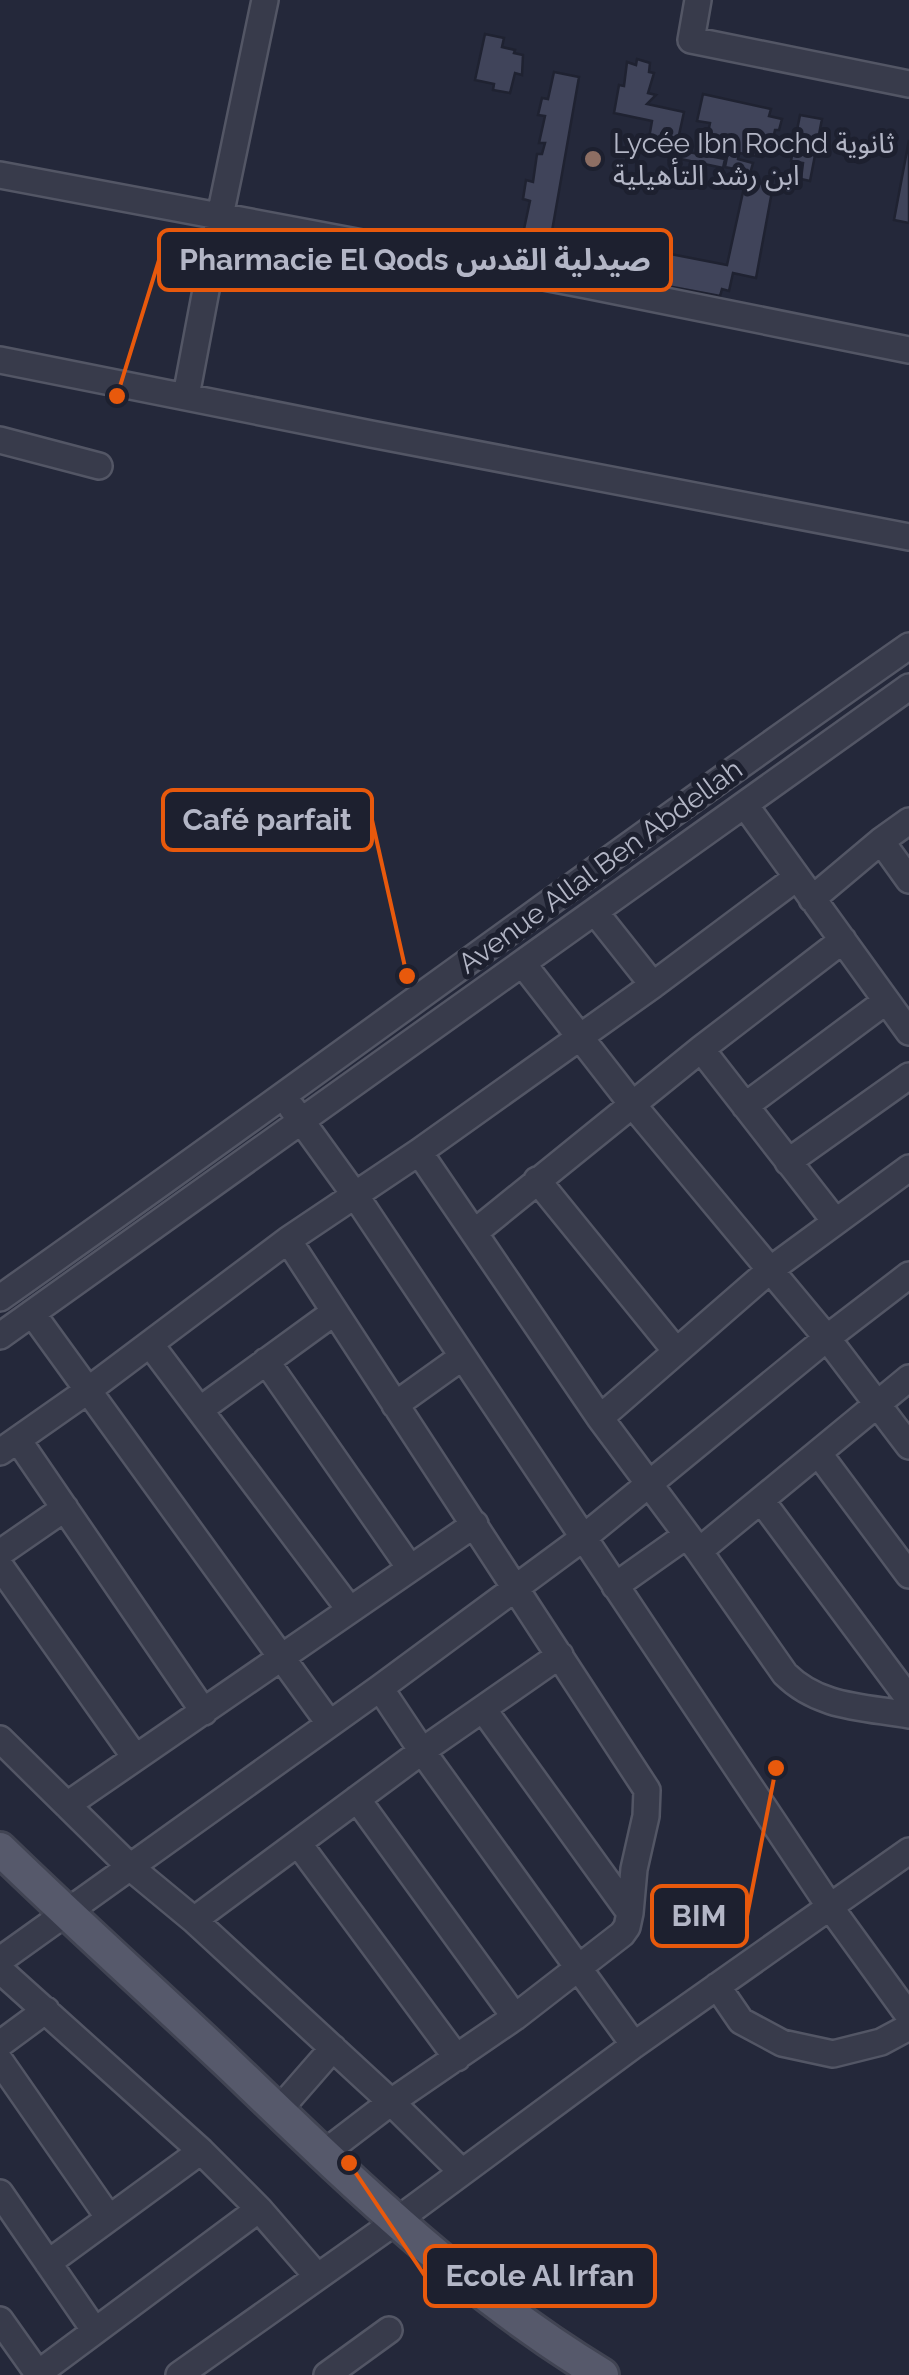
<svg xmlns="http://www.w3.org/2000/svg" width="909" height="2375" font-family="Raleway,'Noto Sans Arabic',sans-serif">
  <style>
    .building { fill: #40445a; stroke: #1f2231; stroke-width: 2.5 }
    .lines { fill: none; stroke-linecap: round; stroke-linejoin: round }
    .minor-casing { stroke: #535665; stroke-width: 30 }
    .major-casing { stroke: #414453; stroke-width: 38 }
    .minor { stroke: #383b4b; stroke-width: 25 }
    .major { stroke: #56596b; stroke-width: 32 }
    .education-dot { fill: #8d6e63; stroke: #1d202f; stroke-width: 4 }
    .labels { text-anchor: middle; stroke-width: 10; stroke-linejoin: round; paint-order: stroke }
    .poi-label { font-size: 28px; fill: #b3b6c6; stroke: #1d202f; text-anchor: start }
    .street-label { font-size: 28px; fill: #b3b6c6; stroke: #1d202f }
    .leader { fill: none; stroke: #e8590c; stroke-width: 4 }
    .callout-dot { fill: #e8590c; stroke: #1d202f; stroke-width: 4 }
    .callout { fill: #1d202f; stroke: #e8590c; stroke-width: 4 }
    .callout-label { font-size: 30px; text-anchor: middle; font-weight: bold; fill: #b3b6c6 }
  </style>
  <rect width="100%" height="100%" fill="#24283a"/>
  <path class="building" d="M 485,34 L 504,38 L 502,47 L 515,50 L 514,53 L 523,55 L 522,75 L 515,73 L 510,93 L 493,90 L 494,84 L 475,80 Z
    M 637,59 L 650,63 L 649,72 L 654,73 L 648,93 L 656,95 L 647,104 L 684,112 L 674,158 L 656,154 L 658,146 L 648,144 L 652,121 L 614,113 L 619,85 L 624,86 L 627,62 L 636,65 Z
    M 554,72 L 579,77 L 552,231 L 727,265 L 745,183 L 741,181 L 743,171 L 725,167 L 728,152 L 705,147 L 710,123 L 697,121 L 703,94 L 771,109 L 769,116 L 782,119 L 779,130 L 775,130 L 773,139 L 780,140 L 777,153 L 764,151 L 762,157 L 739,153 L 738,159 L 753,163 L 748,181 L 773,186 L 756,278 L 733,273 L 729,291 L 722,289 L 720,296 L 551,264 L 553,258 L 542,256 L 547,233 L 524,229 L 530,201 L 523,199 L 526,180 L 533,182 L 537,154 L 542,154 L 545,143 L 539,143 L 545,116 L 538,115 L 542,98 L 548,99 Z
    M 800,115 L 822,119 L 810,181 L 801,179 L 803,163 L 791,161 Z
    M 909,140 L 909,223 L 894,220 Z
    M 678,150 L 725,159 L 723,168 L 676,158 Z"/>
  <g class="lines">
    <defs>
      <path id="minor" d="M 698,0 L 691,40 L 909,84
        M 0,175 L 586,285 L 909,350
        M 0,360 L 371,434 L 909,537
        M 186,396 L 220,216 L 265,0
        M 0,440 L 99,466
        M 745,805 L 909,1032
        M 881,841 L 909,880
        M 812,899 L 881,841 L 909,821
        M 595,912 L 653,985
        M 523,964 L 632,1104 L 827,1338 L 909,1446
        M 701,1049 L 835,1221
        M 745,1106 L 886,1001
        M 292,1108 L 355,1195 L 830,1907 L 909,2016
        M 419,1152 L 600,1418 L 699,1551 L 785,1674 C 819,1708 864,1707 909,1715
        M 788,1162 L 909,1076
        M 537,1180 L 676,1351
        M 475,1232 L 701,1049 L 843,940
        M 288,1240 L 647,1790 L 646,1816 L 634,1869 L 630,1913 L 627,1927 L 622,1934 L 515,2017 L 391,2102 L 323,2154
        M 0,1298 C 305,1083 603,860 909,646
        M 32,1313 L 329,1723
        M 0,1336 L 909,687
        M 150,1344 L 350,1610
        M 266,1361 L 410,1568
        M 395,1405 L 462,1357
        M 201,1409 L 333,1313
        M 600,1418 L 770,1270 L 909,1168
        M 18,1440 L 204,1712
        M 0,1452 L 87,1391 L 288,1240 L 419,1152 L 653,985 L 796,878
        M 819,1454 L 909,1575
        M 761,1500 L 909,1699
        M 699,1551 L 909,1378
        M 0,1553 L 65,1508
        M 0,1566 L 135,1757
        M 615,1586 L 687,1535
        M 380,1688 L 422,1751 L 634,2045
        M 483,1709 L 630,1913
        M 0,1739 L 130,1867 L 194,1920 L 391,2102 L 462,2172
        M 357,1799 L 515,2017
        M 67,1805 L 475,1524
        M 298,1843 L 457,2058
        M 194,1920 L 422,1751 L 560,1655
        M 0,1960 L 380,1688 L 583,1538 L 827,1338 L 909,1275
        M 0,1970 L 201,2151 L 259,2209 L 317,2276
        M 717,1986 L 741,2021 L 782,2043 L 833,2054 L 881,2042 L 909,2027
        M 0,2044 L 46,2010
        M 0,2061 L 109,2218
        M 278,2111 L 333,2048
        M 0,2193 L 95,2331
        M 48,2263 L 201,2151
        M 0,2320 L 39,2375
        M 36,2375 L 259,2209
        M 179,2375 L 395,2222 L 634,2045 L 909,1851
        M 327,2375 L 389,2330"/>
      <path id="major" d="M 0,1849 C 75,1922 152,1991 228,2063 C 347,2177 460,2289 602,2375"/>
    </defs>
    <use href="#minor" class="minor-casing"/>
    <use href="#major" class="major-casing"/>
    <use href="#minor" class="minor"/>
    <use href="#major" class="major"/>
  </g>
  <circle class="education-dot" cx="593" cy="159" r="10"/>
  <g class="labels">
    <g class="poi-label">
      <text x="613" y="153">Lycée Ibn Rochd ثانوية<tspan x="613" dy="32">ابن رشد التأهيلية</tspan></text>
    </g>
    <g class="street-label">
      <text transform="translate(600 866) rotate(-36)" y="10">Avenue Allal Ben Abdellah</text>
    </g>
  </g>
  <path class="leader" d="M117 396L159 260M407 976L372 820M776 1768L747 1916M349 2163L425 2276"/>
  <g class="callout-dot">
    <circle cx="117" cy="396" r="10"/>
    <circle cx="407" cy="976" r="10"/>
    <circle cx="776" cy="1768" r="10"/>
    <circle cx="349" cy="2163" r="10"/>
  </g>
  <g class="callout">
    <rect x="159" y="230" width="512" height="60" rx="10"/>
    <rect x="163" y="790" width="209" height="60" rx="10"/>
    <rect x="652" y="1886" width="95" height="60" rx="10"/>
    <rect x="425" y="2246" width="230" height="60" rx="10"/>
  </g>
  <g class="callout-label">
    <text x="415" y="270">Pharmacie El Qods صيدلية القدس</text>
    <text x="267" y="830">Café parfait</text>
    <text x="699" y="1926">BIM</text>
    <text x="540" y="2286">Ecole Al Irfan</text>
  </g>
</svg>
